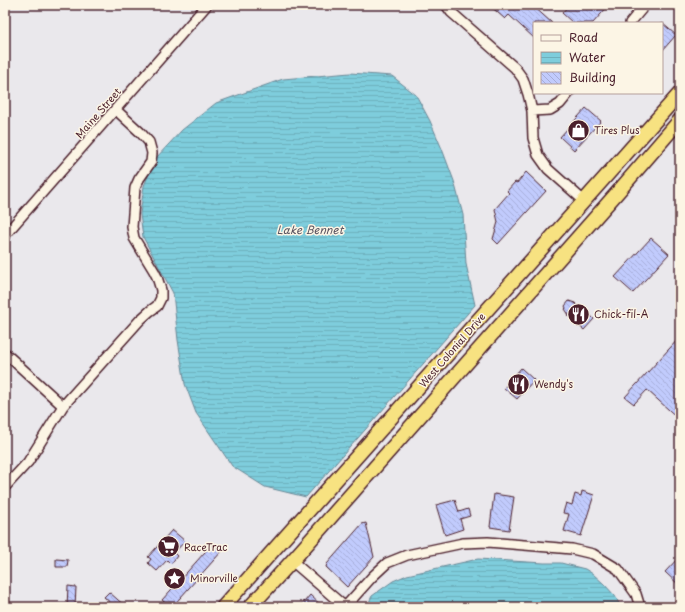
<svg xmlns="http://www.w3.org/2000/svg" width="685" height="612" font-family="'Playpen Sans',sans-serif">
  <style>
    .water { fill: url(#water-rules); stroke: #698795 }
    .building { fill: url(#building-back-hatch); stroke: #4a1f2b }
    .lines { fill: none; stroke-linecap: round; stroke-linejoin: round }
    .minor-casing { stroke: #4a1f2b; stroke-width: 12 }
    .highway-casing { stroke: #4a1f2b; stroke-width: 16 }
    .minor { stroke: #fcf5e5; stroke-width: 9 }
    .highway { stroke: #f7e281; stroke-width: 13 }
    .labels { text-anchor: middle; stroke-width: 3; stroke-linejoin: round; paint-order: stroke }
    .street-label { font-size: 10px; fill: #4a1f2b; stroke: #fcf5e5 }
    .poi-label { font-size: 10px; fill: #4a1f2b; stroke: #fcf5e5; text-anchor: start }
    .water-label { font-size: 11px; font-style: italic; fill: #5a5360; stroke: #fcf5e5 }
  </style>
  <defs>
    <pattern id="water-rules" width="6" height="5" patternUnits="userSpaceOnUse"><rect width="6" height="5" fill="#7ecddc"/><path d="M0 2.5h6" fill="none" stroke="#6eb0bd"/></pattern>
    <pattern id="building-back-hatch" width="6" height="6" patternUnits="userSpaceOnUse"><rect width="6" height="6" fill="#c1cbfd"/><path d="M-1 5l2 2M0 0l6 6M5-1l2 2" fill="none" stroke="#a7aed9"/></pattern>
  </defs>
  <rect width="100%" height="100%" fill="#eae8ec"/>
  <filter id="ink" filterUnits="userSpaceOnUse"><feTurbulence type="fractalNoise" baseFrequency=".025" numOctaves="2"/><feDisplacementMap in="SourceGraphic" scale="8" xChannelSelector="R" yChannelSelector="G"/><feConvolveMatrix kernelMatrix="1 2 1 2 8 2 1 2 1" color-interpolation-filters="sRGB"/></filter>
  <g filter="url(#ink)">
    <path class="water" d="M 350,73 L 392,76 L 416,95 L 430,121 L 442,149 L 454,181 L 463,215 L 466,264 L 475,305 L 306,497 L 265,487 L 232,466 L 196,413 L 185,384 L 178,340 L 173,293 L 143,237 L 140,214 L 144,186 L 155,159 L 182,130 L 216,103 L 283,79 Z
      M 478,559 L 544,563 L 561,563 L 585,569 L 593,574 L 604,584 L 615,596 L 621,607 L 369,607 L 370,600 L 372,596 L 393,581 L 407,575 Z"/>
    <path class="building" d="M 489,5 L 532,5 L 552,23 L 534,23 L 534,38 L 509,15 L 505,19 Z
      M 569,5 L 609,5 L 593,23 L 573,23 L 562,13 Z
      M 662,23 L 676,35 L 662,51 Z
      M 586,108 L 601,121 L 574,150 L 560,137 Z
      M 526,172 L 546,191 L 498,244 L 493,239 L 498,222 L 495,209 L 509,193 L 507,191 L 515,182 L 517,183 Z
      M 651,238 L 669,254 L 633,293 L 615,277 Z
      M 569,301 L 575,303 L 580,308 L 581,306 L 594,319 L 584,330 L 568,316 L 569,315 L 565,309 L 566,308 L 565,306 Z
      M 680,337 L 680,420 L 647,390 L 634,404 L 625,397 Z
      M 521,368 L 534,380 L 517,399 L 504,388 Z
      M 582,491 L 594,495 L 581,536 L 564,531 L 569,514 L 563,513 L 566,503 L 572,505 L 575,494 L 581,496 Z
      M 494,494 L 514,497 L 509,530 L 490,527 Z
      M 455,500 L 459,512 L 468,509 L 470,516 L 460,519 L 463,529 L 445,535 L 436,505 Z
      M 366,523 L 374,557 L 347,587 L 326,567 L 327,564 L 362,524 Z
      M 172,530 L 185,541 L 174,553 L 177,556 L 171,564 L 167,560 L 157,571 L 148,563 L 151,559 L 148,557 Z
      M 213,543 L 222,551 L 172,607 L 170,607 L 162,600 Z
      M 680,556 L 680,586 L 665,572 Z
      M 56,559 L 68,560 L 67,567 L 56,567 Z
      M 68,586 L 76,587 L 75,607 L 67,607 Z
      M 109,592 L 126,607 L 115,607 L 104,597 Z
      M 310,595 L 323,607 L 300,607 Z"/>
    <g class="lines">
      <defs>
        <path id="minor" d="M 446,5 L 451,12 L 515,68 L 523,79 L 528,94 L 532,111 L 533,138 L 538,155 L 548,169 L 584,201
          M 630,23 L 645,5
          M 532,111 L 550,110 L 560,104 L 569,93
          M 5,235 L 207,5
          M 5,353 L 63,406
          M 5,487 L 28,462 L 63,406 L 140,320 L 150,311 L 157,306 L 161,298 L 161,290 L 157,277 L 154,271 L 134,238 L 132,227 L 135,188 L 139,179 L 151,162 L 152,153 L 149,142 L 140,132 L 116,110
          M 292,561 L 345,607
          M 345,607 L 372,577 L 387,563 L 407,555 L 463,543 L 488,542 L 572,549 L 593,554 L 618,569 L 636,594 L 640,607"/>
        <path id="highway" d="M 223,607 L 680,93
          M 250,607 L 292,561 L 617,193 L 680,120"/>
      </defs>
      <use href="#minor" class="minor-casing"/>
      <use href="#highway" class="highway-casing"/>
      <use href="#minor" class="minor"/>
      <use href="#highway" class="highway"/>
    </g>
  </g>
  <defs>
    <symbol id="shop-disc" viewBox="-11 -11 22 22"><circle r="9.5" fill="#4a1f2b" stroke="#fcf5e5"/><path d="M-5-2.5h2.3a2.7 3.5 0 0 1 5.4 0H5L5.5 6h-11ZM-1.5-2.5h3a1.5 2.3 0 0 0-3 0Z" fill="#fff"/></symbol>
    <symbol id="restaurant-disc" viewBox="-11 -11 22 22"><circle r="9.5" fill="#4a1f2b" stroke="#fcf5e5"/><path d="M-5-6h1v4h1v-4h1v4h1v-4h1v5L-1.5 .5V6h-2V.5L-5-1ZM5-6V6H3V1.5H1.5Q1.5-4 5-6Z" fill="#fff"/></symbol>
    <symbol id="supermarket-disc" viewBox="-11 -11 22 22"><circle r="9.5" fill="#4a1f2b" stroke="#fcf5e5"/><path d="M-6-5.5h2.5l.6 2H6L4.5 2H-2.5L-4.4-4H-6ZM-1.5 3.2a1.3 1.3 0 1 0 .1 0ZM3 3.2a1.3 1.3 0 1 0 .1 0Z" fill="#fff"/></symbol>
    <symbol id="sight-disc" viewBox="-11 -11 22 22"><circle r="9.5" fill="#4a1f2b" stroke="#fcf5e5"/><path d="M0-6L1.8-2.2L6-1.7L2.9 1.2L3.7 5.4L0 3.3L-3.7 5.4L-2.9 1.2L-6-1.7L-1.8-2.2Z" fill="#fff"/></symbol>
  </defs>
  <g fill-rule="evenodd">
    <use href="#shop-disc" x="566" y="118" width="25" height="25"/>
    <use href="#restaurant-disc" x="566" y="302" width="25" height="25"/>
    <use href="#restaurant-disc" x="506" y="372" width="25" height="25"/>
    <use href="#supermarket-disc" x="156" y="534" width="25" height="25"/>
    <use href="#sight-disc" x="162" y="566" width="25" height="25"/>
  </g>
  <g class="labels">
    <g class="street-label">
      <text transform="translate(98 113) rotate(-49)" y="4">Maine Street</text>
      <text transform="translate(452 350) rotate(-49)" y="4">West Colonial Drive</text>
    </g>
    <g class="poi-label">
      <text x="594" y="134">Tires Plus</text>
      <text x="594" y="318">Chick-fil-A</text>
      <text x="534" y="388">Wendy's</text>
      <text x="184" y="551">RaceTrac</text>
      <text x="190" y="582">Minorville</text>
    </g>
    <g class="water-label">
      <text x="310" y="234">Lake Bennet</text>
    </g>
  </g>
  <rect width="685" height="612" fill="none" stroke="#fcf5e5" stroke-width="20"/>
  <rect x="10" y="10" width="665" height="592" fill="none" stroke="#4a1f2b" stroke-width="1.5" filter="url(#ink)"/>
  <rect x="533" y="22" width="130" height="72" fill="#fcf5e5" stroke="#b59f9b"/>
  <rect x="541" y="35" width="20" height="6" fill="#fcf5e5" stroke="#b59f9b"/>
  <text x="569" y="42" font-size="12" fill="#4a1f2b">Road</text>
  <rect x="541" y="52" width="20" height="12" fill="url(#water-rules)" stroke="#b59f9b"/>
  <text x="569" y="62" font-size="12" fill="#4a1f2b">Water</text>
  <rect x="541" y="72" width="20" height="12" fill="url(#building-back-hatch)" stroke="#b59f9b"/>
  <text x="569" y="82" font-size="12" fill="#4a1f2b">Building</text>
</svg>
